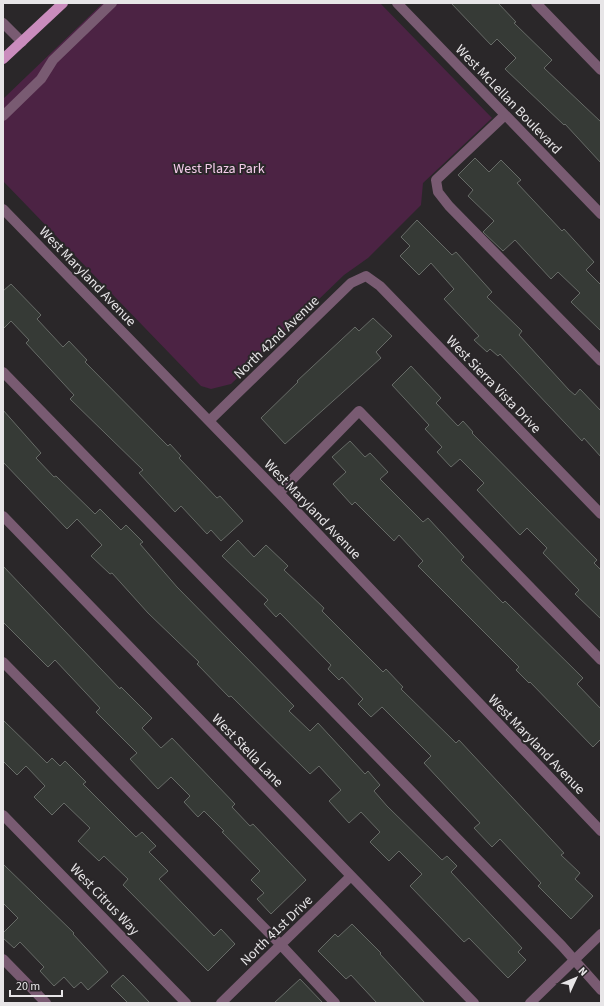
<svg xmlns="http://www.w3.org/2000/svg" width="604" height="1006" font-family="'Source Sans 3',sans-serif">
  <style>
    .green { fill: #4c2344 }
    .building { fill: #363a36; stroke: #676b67 }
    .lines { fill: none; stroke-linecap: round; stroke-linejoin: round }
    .minor { stroke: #795b72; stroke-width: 10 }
    .major { stroke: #ca8cbd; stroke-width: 10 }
    .labels { text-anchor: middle; stroke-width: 4; stroke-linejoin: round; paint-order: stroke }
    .street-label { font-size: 14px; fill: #e7e5e7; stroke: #2a2729 }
    .park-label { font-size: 14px; fill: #f5cdeb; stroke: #2a2729 }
  </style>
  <rect width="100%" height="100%" fill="#2a2729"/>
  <path class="green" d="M 103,3 L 380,3 L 492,118 L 423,183 L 421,205 L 368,258 L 344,275 L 231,384 L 211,389 L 201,386 L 3,181 L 3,99 Z"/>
  <path class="building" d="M 451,3 L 498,3 L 516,22 L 514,23 L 552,60 L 544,68 L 601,122 L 601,163 L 565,124 L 564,125 L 505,69 L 516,58 L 497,39 L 491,45 Z
    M 475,158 L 489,172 L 501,160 L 521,180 L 517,183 L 562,231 L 564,229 L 594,262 L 586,270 L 601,285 L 601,331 L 571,302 L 580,293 L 558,272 L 551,279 L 515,240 L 503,251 L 483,232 L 494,221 L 468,196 L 473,190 L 458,175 Z
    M 417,220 L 452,255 L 456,252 L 492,292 L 487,297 L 522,331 L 519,335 L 569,390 L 575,395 L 580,389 L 601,411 L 601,457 L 584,438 L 582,441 L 500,354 L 498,356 L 490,349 L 487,352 L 474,340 L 479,336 L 444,299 L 454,289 L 431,263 L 419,275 L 400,256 L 410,246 L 401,237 Z
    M 11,284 L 41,315 L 37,319 L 63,347 L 69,341 L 87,360 L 85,362 L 168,446 L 170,444 L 181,456 L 179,458 L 217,498 L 220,496 L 243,521 L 221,541 L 211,530 L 207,534 L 181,506 L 175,512 L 139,473 L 143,470 L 70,399 L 74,395 L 26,343 L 29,340 L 11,321 L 3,329 L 3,291 Z
    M 373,318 L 392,336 L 376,352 L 381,358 L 285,444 L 261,418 L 298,382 L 297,381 L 355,327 L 359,331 Z
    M 411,366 L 441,398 L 436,403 L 458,426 L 463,421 L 473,432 L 472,433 L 597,560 L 594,563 L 601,570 L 601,619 L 575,594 L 579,590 L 543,553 L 547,548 L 527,528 L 520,535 L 477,490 L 484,483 L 460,459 L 451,467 L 437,452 L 442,447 L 425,429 L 429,425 L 392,385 Z
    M 3,410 L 41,453 L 36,458 L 54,477 L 56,476 L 95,514 L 100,509 L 121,530 L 126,525 L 143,542 L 140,544 L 177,587 L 294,706 L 289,711 L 310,731 L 318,723 L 365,774 L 368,771 L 380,785 L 374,791 L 387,806 L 442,860 L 447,856 L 457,866 L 451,872 L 522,948 L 518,952 L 526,960 L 508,978 L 469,938 L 464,942 L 410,886 L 422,874 L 399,851 L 389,861 L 370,842 L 380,832 L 361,812 L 349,823 L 329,801 L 341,790 L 319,766 L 310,774 L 231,696 L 229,697 L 197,664 L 199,662 L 148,613 L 112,573 L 110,574 L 91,556 L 102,545 L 77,519 L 67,529 L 3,462 Z
    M 350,441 L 365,457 L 370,453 L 388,472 L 380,479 L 423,522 L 428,518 L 464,557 L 461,560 L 503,603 L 505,601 L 583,678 L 577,684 L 601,709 L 601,739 L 593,747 L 530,682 L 529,683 L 516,670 L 519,667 L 418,566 L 423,561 L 399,535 L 394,541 L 355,502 L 352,505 L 333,484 L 346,472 L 332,457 Z
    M 238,540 L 254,557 L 266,545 L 288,566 L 284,570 L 324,608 L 322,611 L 383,672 L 386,669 L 403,687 L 401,689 L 456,743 L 459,740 L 564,853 L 561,855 L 580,873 L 575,879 L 593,896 L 571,919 L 538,886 L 541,883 L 500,839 L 492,847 L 474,828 L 480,823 L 424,763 L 431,756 L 382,707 L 371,717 L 358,704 L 363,699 L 342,677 L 339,680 L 328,669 L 331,665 L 280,613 L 276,617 L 264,604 L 268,600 L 222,556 Z
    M 3,566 L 120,689 L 121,687 L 152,718 L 142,728 L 161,748 L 172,738 L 235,804 L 232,807 L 250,826 L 253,824 L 306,880 L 271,914 L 257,899 L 264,893 L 251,880 L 260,871 L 222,832 L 224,831 L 204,811 L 198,817 L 184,802 L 190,796 L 171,777 L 158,789 L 130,759 L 137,753 L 96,712 L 100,708 L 55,660 L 48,667 L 3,622 Z
    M 3,720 L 47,763 L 52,758 L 60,766 L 65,761 L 86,782 L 83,784 L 136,837 L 142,832 L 156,846 L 149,852 L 168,871 L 159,879 L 214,936 L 221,929 L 235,944 L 208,971 L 123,885 L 128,879 L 104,856 L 99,861 L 78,841 L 90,828 L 64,803 L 52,815 L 34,797 L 45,786 L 26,766 L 17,775 L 3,761 Z
    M 3,864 L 74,933 L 73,934 L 108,972 L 88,990 L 81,982 L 74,988 L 64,977 L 54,986 L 40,971 L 44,967 L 20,942 L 14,948 L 3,938 L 3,933 L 18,918 L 3,903 Z
    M 352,924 L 381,953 L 380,954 L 425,1003 L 377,1003 L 351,975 L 346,979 L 318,951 L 335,934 L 338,937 Z
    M 123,975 L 132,984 L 150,1003 L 128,1003 L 111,986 Z
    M 300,979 L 323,1003 L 274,1003 Z"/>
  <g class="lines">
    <path class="minor" d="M 397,3 L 601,214
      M 536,3 L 601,70
      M 3,23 L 22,42
      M 505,115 L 436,180 L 438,192 L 449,206 L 601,361
      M 3,116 L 41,79 L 53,60 L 112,3
      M 3,209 L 279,493 L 601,831
      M 3,372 L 562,946 L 601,990
      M 209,421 L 351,283 L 366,276 L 380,286 L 601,514
      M 279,493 L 359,411 L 601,660
      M 3,516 L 474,1003
      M 3,662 L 281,945 L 335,1003
      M 3,815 L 186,1003
      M 3,959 L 46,1003
      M 221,1003 L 351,876
      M 530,1003 L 601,934"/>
    <path class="major" d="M 3,59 L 63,3"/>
  </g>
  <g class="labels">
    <g class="street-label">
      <text transform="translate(509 99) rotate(46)" y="5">West McLellan Boulevard</text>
      <text transform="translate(88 276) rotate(46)" y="5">West Maryland Avenue</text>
      <text transform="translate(276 337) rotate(-44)" y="5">North 42nd Avenue</text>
      <text transform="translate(494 384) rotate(46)" y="5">West Sierra Vista Drive</text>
      <text transform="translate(313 509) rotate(46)" y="5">West Maryland Avenue</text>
      <text transform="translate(537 744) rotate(46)" y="5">West Maryland Avenue</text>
      <text transform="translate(248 750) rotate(46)" y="5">West Stella Lane</text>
      <text transform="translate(105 899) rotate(46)" y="5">West Citrus Way</text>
      <text transform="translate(276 930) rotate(-44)" y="5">North 41st Drive</text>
    </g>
    <g class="park-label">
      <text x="219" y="173">West Plaza Park</text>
    </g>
  </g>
  <rect width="604" height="1006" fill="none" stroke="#e7e5e7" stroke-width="8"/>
  <g transform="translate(576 978) rotate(46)" stroke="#2a2729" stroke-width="3" paint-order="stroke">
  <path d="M0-3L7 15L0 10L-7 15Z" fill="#e7e5e7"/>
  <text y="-6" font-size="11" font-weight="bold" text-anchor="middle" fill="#e7e5e7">N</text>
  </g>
  <path d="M10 990v6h52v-6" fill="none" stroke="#e7e5e7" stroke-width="2"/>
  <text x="16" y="990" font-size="12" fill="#e7e5e7" stroke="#2a2729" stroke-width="3" paint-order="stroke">20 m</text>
</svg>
